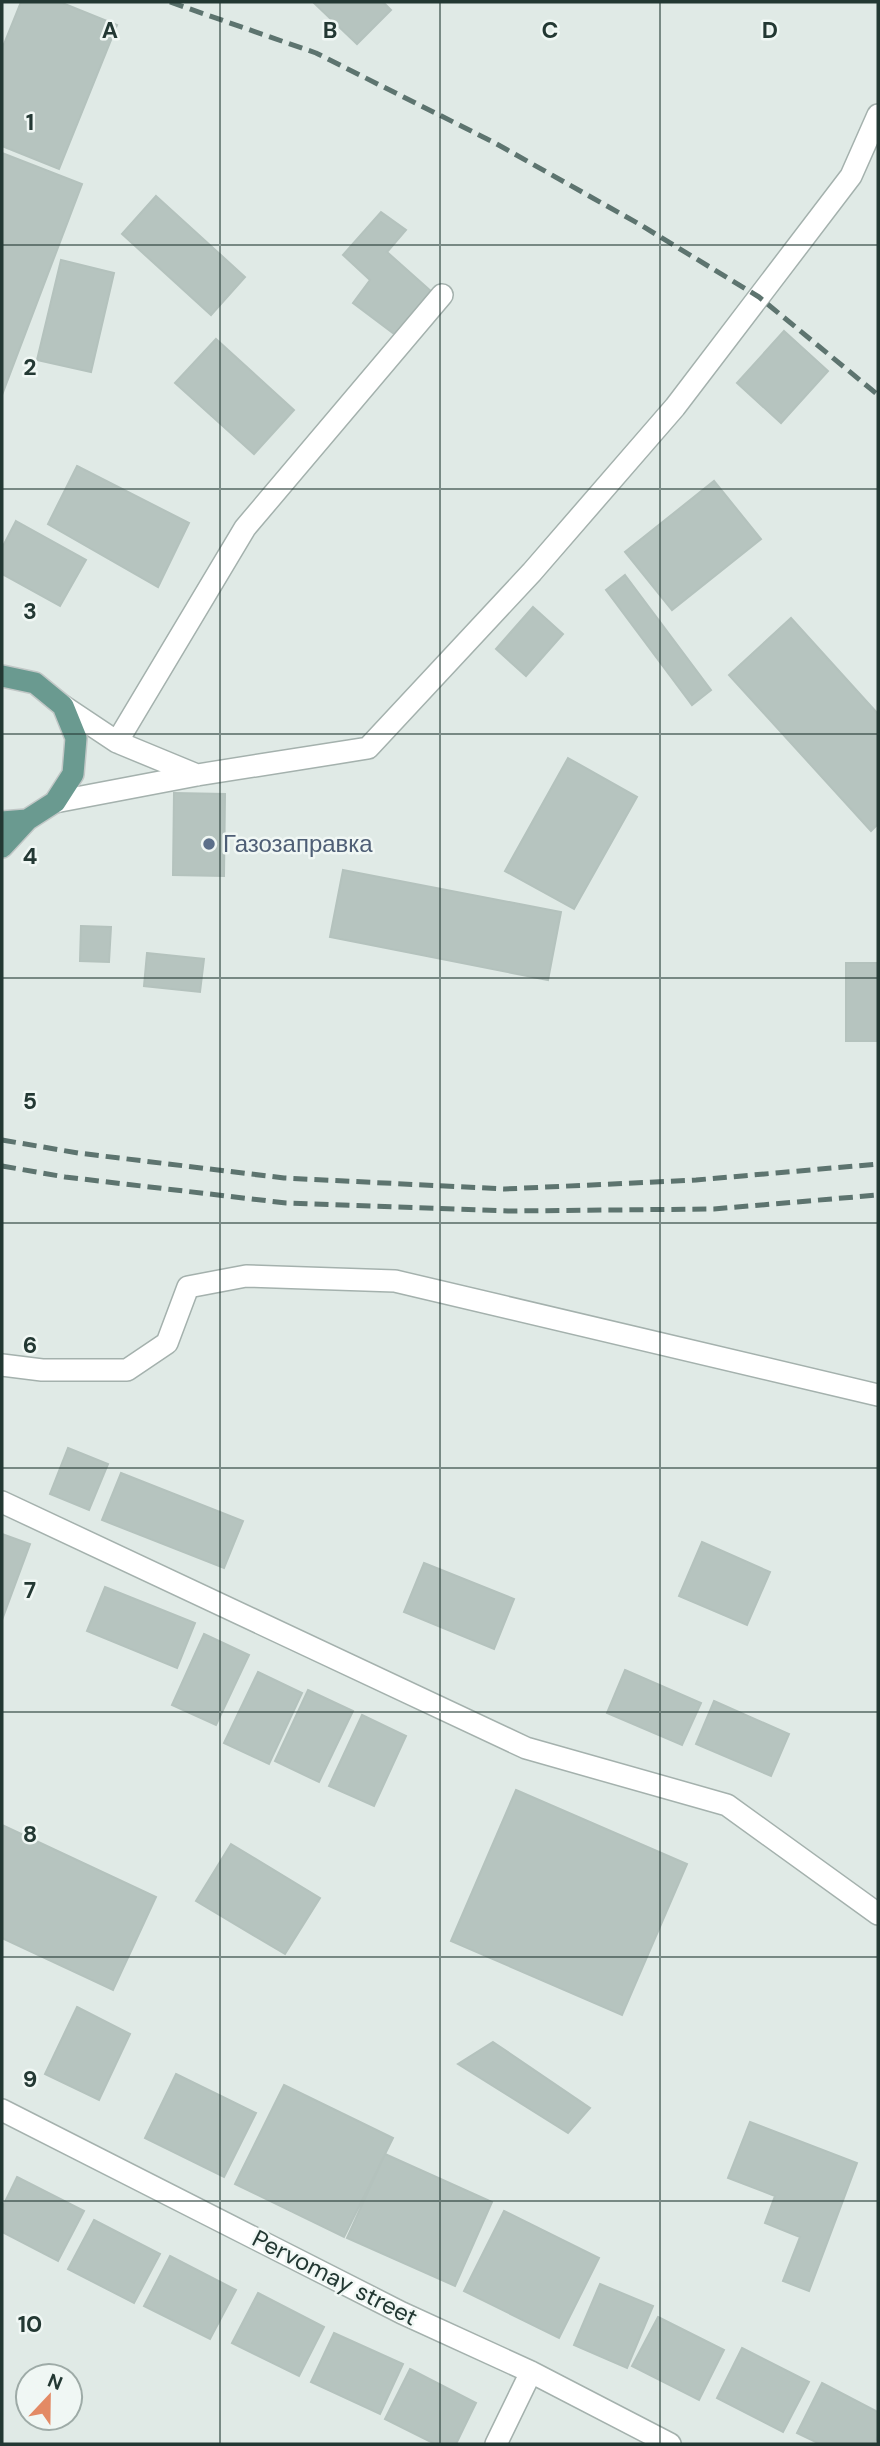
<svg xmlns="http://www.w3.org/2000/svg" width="880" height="2446" font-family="'DM Sans',sans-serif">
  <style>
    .building { fill: #b6c4bf; stroke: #b4c2bd; stroke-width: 2 }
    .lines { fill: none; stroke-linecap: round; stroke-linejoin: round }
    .minor-casing { stroke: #a4b1ad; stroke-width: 24 }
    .major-casing { stroke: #c1c7c6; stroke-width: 24 }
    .minor { stroke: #fff; stroke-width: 21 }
    .major { stroke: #6a9a90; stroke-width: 21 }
    .rail { stroke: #5d746f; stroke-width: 5; stroke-dasharray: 14 7; stroke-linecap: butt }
    .grid { fill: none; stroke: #233833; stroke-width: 2; stroke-opacity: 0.55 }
    .service-dot { fill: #5c6f8a; stroke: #f0f7f4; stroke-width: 2.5 }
    .labels { text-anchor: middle; stroke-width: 5; stroke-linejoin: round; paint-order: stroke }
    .service-label { font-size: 24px; fill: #4e5e75; stroke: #f0f7f4; text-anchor: start }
    .street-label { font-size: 24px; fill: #233833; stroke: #f0f7f4 }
    .grid-label { font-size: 23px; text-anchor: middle; font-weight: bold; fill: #233833; stroke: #f0f7f4; stroke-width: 5; stroke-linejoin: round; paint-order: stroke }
  </style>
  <rect width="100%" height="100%" fill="#e0eae6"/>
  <path class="building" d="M 21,2 L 60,2 L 117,25 L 59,169 L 2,146 L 2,49 Z
    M 313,2 L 383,2 L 391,10 L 357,44 Z
    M 2,153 L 82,184 L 2,395 Z
    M 156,196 L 245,277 L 211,315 L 122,234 Z
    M 381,212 L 406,230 L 387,252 L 432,292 L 397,336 L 353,303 L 370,280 L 343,255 Z
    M 61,260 L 114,273 L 91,372 L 37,360 Z
    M 784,331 L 828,371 L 781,423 L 737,383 Z
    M 216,339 L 294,410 L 254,454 L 175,383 Z
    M 77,466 L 189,523 L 158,587 L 48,524 Z
    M 714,481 L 761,539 L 672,610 L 625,552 Z
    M 16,521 L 86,560 L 60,606 L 2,574 L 2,548 Z
    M 625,575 L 711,690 L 692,705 L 606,590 Z
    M 533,607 L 563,634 L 526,676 L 496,649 Z
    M 791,618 L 878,714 L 878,824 L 871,831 L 729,675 Z
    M 568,758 L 637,797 L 574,909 L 505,871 Z
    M 174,793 L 225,794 L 224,876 L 173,875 Z
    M 343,870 L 561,912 L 548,980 L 330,937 Z
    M 81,926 L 111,927 L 109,962 L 80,961 Z
    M 147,953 L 204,959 L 200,992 L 144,986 Z
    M 846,963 L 878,963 L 878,1041 L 846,1041 Z
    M 68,1448 L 108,1464 L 89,1510 L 50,1494 Z
    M 121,1473 L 243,1521 L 224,1568 L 102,1520 Z
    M 2,1534 L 30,1544 L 2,1620 Z
    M 702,1542 L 770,1572 L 747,1625 L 679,1596 Z
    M 424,1563 L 514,1599 L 494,1649 L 404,1612 Z
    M 105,1587 L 195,1623 L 177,1668 L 87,1631 Z
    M 204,1634 L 249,1655 L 216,1725 L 172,1705 Z
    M 625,1670 L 701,1703 L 682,1745 L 607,1713 Z
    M 258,1672 L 302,1693 L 269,1764 L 224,1743 Z
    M 308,1690 L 353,1711 L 319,1782 L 275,1761 Z
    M 714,1701 L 789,1734 L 771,1776 L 696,1744 Z
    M 362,1715 L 406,1736 L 374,1806 L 329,1786 Z
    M 516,1790 L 687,1864 L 622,2015 L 451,1941 Z
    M 2,1825 L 156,1897 L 113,1990 L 2,1938 Z
    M 231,1844 L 320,1898 L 285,1954 L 196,1901 Z
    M 77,2007 L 130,2034 L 99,2100 L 45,2074 Z
    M 493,2042 L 590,2108 L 568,2133 L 458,2064 Z
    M 176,2074 L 256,2113 L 224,2177 L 145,2138 Z
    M 284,2085 L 393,2138 L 344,2237 L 235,2184 Z
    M 750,2122 L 857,2163 L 809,2291 L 783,2281 L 800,2237 L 765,2223 L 775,2196 L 728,2178 Z
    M 385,2154 L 492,2202 L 455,2286 L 347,2238 Z
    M 17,2177 L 84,2211 L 58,2261 L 2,2232 L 2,2208 Z
    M 504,2211 L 599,2258 L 559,2338 L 464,2291 Z
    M 94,2220 L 160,2254 L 134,2303 L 68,2269 Z
    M 170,2256 L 236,2290 L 210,2339 L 144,2306 Z
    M 600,2284 L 653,2306 L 627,2368 L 574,2345 Z
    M 258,2293 L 324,2327 L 299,2376 L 232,2343 Z
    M 658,2317 L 724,2350 L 699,2400 L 632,2366 Z
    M 334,2333 L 403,2364 L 380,2414 L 311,2382 Z
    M 742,2348 L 809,2382 L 783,2432 L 717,2398 Z
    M 410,2369 L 476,2403 L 456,2444 L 435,2444 L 385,2419 Z
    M 822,2383 L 878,2412 L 878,2436 L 874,2444 L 820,2444 L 797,2433 Z"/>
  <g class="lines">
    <defs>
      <path id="minor" d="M 63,706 L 117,742 L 197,775
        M 117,742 L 245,528 L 442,295
        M 55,802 L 197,775 L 368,748 L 532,572 L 675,407 L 851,176 L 878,115
        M 2,1365 L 42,1370 L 127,1370 L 167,1343 L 188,1287 L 246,1276 L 395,1281 L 878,1395
        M 2,1502 L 526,1748 L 727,1805 L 878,1914
        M 2,2110 L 402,2313 L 531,2372 L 670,2444
        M 496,2444 L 531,2372"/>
      <path id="major" d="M 2,676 L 35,683 L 63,706 L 76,738 L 73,774 L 55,802 L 27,820 L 2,822
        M 2,847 L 27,820"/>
    </defs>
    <use href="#minor" class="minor-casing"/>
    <use href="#major" class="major-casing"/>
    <use href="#minor" class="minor"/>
    <use href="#major" class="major"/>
    <path class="rail" d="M 170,2 L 316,53 L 495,143 L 639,224 L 759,297 L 878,395
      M 2,1140 L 78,1153 L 284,1178 L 505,1189 L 696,1180 L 878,1164
      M 2,1166 L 65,1177 L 286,1203 L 508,1211 L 714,1209 L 878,1195"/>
  </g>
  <path class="grid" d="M 220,2 L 220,2444M 440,2 L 440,2444M 660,2 L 660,2444M 2,245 L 878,245M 2,489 L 878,489M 2,734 L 878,734M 2,978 L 878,978M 2,1223 L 878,1223M 2,1468 L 878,1468M 2,1712 L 878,1712M 2,1957 L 878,1957M 2,2201 L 878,2201"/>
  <circle class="service-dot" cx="209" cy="844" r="7"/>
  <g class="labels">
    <g class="service-label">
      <text x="223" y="852">Газозаправка</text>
    </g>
    <g class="street-label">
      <text transform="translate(335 2278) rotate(27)" y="8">Pervomay street</text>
    </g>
  </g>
  <g class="grid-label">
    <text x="110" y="38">A</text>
    <text x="330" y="38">B</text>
    <text x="550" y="38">C</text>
    <text x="770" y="38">D</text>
    <text x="30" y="130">1</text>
    <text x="30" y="375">2</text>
    <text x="30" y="619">3</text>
    <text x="30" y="864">4</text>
    <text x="30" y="1109">5</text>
    <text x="30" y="1353">6</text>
    <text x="30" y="1598">7</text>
    <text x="30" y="1842">8</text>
    <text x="30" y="2087">9</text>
    <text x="30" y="2332">10</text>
  </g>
  <rect width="880" height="2446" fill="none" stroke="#233833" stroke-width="7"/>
  <g transform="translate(49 2397) rotate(22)"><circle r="33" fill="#f0f7f4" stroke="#9eaba7" stroke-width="2"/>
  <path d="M0-5L12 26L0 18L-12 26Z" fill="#e38a65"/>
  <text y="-10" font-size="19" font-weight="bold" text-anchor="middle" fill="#233833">N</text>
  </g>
</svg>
